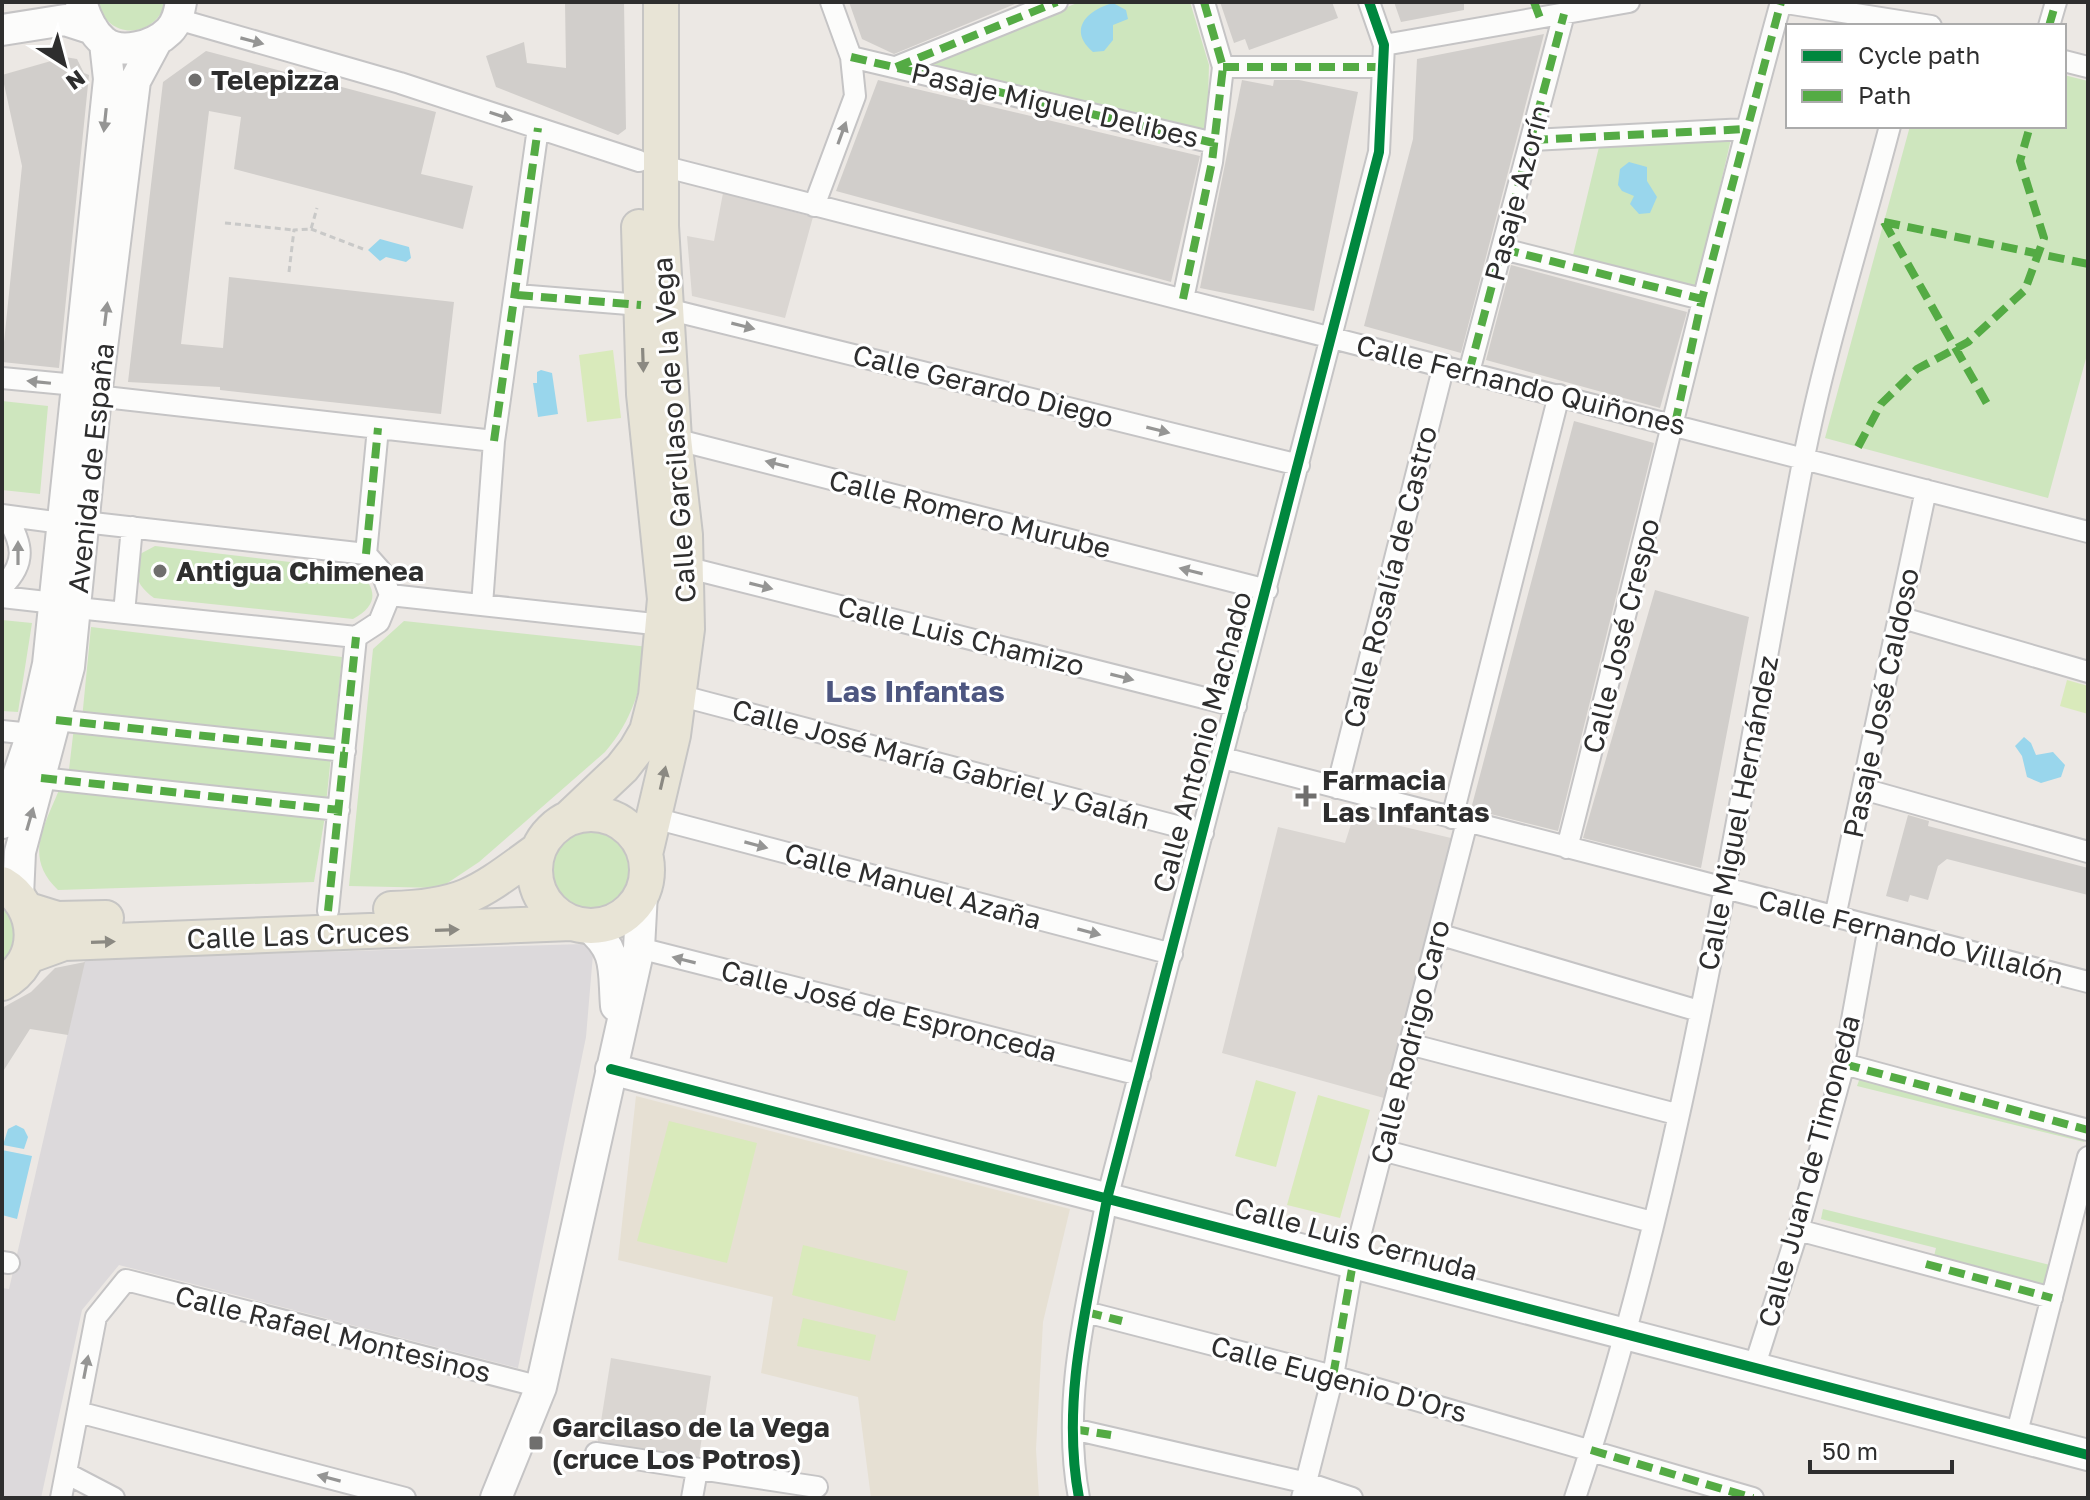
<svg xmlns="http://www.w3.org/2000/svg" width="2090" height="1500" font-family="'Golos Text',sans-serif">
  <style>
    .industrial { fill: #dcd9db }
    .education { fill: #e6e0d3 }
    .green { fill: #cee6be }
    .pitch { fill: #d9eabb }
    .plaza { fill: #dad6d2 }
    .water { fill: #99d6ec }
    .building { fill: #d1cecb }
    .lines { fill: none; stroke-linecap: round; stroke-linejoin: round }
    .street-casing { stroke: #c5c4c5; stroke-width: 24 }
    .secondary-casing { stroke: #c5c4c5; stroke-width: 34 }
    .primary-casing { stroke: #c6c5c4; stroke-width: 38 }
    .path { stroke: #c9c9c8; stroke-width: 3; stroke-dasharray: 6 4; stroke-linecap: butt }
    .street { stroke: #fcfcfb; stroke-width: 20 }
    .secondary { stroke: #fcfcfb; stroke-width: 30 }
    .primary { stroke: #e8e4d6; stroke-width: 34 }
    .quiet { stroke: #54ab44; stroke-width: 8; stroke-dasharray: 16 8; stroke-linecap: butt }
    .cycleway-casing { stroke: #fff; stroke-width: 15 }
    .cycleway { stroke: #00873e; stroke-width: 10 }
    .oneway { fill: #959594 }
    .oneway2 { fill: #8b8982 }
    .poi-dot { fill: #706f6e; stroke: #fff; stroke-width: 3 }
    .labels { text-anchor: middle; stroke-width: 6; stroke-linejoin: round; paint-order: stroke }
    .poi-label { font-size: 28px; font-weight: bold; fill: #2e2e2e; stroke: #fff; text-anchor: start }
    .street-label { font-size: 28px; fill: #2e2e2e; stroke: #fff }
    .neighbourhood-label { font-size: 30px; font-weight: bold; fill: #4d5680; stroke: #fff }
  </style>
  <rect width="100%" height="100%" fill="#ece8e4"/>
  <path class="industrial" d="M 584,944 L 593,954 L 586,1037 L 518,1368 L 119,1265 L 82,1310 L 41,1498 L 2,1498 L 2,1288 L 9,1289 L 85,959 Z"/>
  <path class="education" d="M 636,1096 L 1070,1209 L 1043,1322 L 1036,1449 L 1039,1498 L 871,1498 L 858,1397 L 761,1373 L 773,1297 L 618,1260 Z"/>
  <path class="green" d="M 98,2 L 166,2 C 155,39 107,41 98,2 Z
    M 1080,2 L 1190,2 L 1209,65 L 1207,132 L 913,66 Z
    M 2064,75 L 2088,81 L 2088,351 L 2048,498 L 1825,438 L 1910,126 L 2064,126 Z
    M 1731,139 L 1697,286 L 1573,255 L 1599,147 Z
    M 2,401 L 48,406 L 40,494 L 2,490 Z
    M 155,546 L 358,570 C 378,590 378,605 353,619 L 154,598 C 138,587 131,573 140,554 Z
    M 2,620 L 32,623 L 18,712 L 2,711 Z
    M 404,621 L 649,647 C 640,688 633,720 605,752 L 479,862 L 440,888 L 349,886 L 373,649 Z
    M 91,627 L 342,657 L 333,746 L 82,719 Z
    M 74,727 L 331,756 L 326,804 L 68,778 Z
    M 61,785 L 325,816 L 314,882 L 58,890 C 22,856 46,824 61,785 Z
    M548 869a44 44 0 1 1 88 0a44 44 0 1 1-88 0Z
    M 2,894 L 12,903 L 18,945 L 2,964 Z
    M 1865,1064 L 2088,1131 L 2084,1142 L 1857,1086 Z
    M 1823,1209 L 2054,1266 L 2048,1289 L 1933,1260 L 1936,1248 L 1821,1219 Z"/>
  <path class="pitch" d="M 613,350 L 621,418 L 587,422 L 579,355 Z
    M 2067,680 L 2088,686 L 2088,714 L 2060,706 Z
    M 1256,1080 L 1296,1092 L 1276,1167 L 1235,1156 Z
    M 1318,1095 L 1370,1110 L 1340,1218 L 1287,1205 Z
    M 669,1121 L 757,1143 L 727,1263 L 637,1241 Z
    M 803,1245 L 908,1271 L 895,1321 L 792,1295 Z
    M 803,1318 L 876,1335 L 870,1361 L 797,1346 Z"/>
  <path class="plaza" d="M 723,193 L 813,217 L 785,318 L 692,296 L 687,236 L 714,241 Z
    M 1354,815 L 1451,838 L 1384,1098 L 1222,1053 L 1278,827 L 1345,843 Z
    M 611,1358 L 711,1376 L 697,1470 L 596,1453 Z"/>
  <path class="water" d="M 1113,3 L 1126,10 L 1128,19 L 1113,25 L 1113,40 L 1104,51 L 1093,52 C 1067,30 1087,10 1113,3 Z
    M 1629,162 L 1647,167 L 1647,181 L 1657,197 L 1650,213 L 1639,214 L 1630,204 L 1634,196 L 1622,191 L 1618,185 L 1620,169 Z
    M 380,239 L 409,247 L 411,258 L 406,262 L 386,257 L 380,261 L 368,250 Z
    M 541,370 L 552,373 L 558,414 L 538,417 L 533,383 L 537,383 L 537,372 Z
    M 2024,737 L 2031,743 L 2036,755 L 2053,752 L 2065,765 L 2061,777 L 2041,783 L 2027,777 L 2022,756 L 2015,746 Z
    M 16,1125 L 24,1129 L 28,1137 L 24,1149 L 3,1145 L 8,1129 Z
    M 2,1150 L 32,1156 L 17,1219 L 2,1215 Z"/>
  <path class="building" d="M 565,2 L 624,2 L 626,129 L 618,135 L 496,87 L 486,56 L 524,42 L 527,63 L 566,68 Z
    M 849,2 L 1020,2 L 894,54 L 862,39 Z
    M 1220,2 L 1332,2 L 1338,18 L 1249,50 L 1245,39 L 1234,43 Z
    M 1394,2 L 1464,2 L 1464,10 L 1401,22 Z
    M 1544,34 L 1461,353 L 1364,326 L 1413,139 L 1417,59 Z
    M 206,51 L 436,112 L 421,174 L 473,186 L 463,229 L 234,169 L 241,117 L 209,111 L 181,344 L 223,348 L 229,277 L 454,302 L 441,414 L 220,390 L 220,387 L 128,382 L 163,82 Z
    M 65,57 L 77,59 L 84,73 L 89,75 L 59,368 L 2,362 L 22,166 L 2,75 Z
    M 878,80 L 1200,156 L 1171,282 L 836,191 Z
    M 1242,80 L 1273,86 L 1274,80 L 1299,80 L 1358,92 L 1314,311 L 1200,288 Z
    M 1511,265 L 1687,312 L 1660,408 L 1486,360 Z
    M 1574,421 L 1654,443 L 1558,831 L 1471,809 Z
    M 1655,590 L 1749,617 L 1701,868 L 1583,838 Z
    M 1908,815 L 1929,821 L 1928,826 L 2088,868 L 2088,895 L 1947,859 L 1938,866 L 1928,900 L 1910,895 L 1908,902 L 1886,896 Z
    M 85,962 L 68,1035 L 30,1029 L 2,1073 L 2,1008 L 31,992 L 55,968 Z"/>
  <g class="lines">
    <defs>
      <path id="street" d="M 1780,2 L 1931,26
        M 177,19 L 400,83 L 639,161
        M 2049,26 L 2056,2
        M 1384,45 L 1629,2
        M 851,57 L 1214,143
        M 2064,61 L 2088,67
        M 896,67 L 1057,2
        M 1223,67 L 1383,67
        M 1532,140 L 1746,129
        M 662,166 L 2088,532
        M 814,206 L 855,96 L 851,57 L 831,2
        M 1503,249 L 1702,299
        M 517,295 L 641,305
        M 1183,299 L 1212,162 L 1223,67 L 1204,2
        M 667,309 L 1299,465
        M 1469,372 L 1564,14
        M 2,378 L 76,385
        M 96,396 L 494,441
        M 674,439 L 1267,590
        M 2,515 L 62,523
        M 366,554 L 378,428
        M 685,567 L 1236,706
        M 2,587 C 27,563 23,544 6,516
        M 390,595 L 663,625
        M 2,597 L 55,603
        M 482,605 L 494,441 L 538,128
        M 77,608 L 356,637 L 379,622 L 390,595 L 381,571 L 366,554 L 84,522
        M 124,613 L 132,527
        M 1899,617 L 2088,672
        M 678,695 L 1203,833
        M 56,720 L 345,751
        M 2,731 L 32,734
        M 1223,758 L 2088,982
        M 41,778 L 339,810
        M 1337,788 L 1444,365
        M 1863,789 L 2088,852
        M 654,818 L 1172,954
        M 1452,818 L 1559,395
        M 1567,848 C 1639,566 1704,283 1781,2
        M 328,911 L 356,637
        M 1835,917 L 1926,490
        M 1438,934 L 1699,1011
        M 639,948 L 1140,1075
        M 1409,1044 L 1676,1114
        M 1844,1064 L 2088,1130
        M 1382,1150 L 1652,1222
        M 1798,1230 L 2052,1298
        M 2,1262 L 9,1263
        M 1086,1312 L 1333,1376 L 1753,1498
        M 1754,1368 L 1798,1230 L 1844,1064 L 1869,926
        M 78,1412 L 405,1498
        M 1073,1429 L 1307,1483 L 1352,1498
        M 2016,1436 L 2088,1157
        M 596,1453 L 817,1487
        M 66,1473 L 114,1498
        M 61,1498 L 96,1317 L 126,1280 L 541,1387
        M 692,1498 L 697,1470
        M 1079,1498 C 1060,1397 1089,1297 1107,1199 L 1379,152 L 1384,45 L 1369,2
        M 1302,1498 L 1333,1376 L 1353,1263 L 1467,822
        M 1575,1498 C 1688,1162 1736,808 1803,462 C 1825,350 1861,237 1890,126"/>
      <path id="secondary" d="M 81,2 C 85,15 92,32 103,41 C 120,56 154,46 169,31 C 177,23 179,13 181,2
        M 2,30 L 65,20 L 93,29
        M 2,823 L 32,734 L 48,664 L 109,79 L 105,43
        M 18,896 L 20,852 L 69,667 L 96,396 L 135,81 L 157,40
        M 588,926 C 619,951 613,970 616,1006
        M 611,1069 L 2088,1455
        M 496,1498 L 541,1387 L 639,948 L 642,893"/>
      <path id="primary" d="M535 870a56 56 0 1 1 112 0a56 56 0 1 1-112 0Z
        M 569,818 L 622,768 L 636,750 L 647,731 L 656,696 L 665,599 L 644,394 L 639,227
        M 645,854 L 673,735 L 687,629 L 685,535 L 674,439 L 661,226 L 661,2
        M 2,884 C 40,906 43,962 2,983
        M 391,909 C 465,907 480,892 538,850
        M 28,910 L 57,919 L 106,918
        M 28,956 L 64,943 L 571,923"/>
    </defs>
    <use href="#street" class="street-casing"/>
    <use href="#secondary" class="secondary-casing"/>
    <use href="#primary" class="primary-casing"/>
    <path class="path" d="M 225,223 L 294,230
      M 311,229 L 363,249
      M 289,272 L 294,230 L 311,229 L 317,208"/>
    <use href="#street" class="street"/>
    <use href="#secondary" class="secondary"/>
    <use href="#primary" class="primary"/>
    <path class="quiet" d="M 1534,2 L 1540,18
      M 2049,26 L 2056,2
      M 851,57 L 1214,143
      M 896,67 L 1057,2
      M 1223,67 L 1383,67
      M 1532,140 L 1746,129
      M 1884,222 L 1990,409
      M 1884,222 L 2088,264
      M 1503,249 L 1702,299
      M 517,295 L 641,305
      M 1183,299 L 1212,162 L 1223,67 L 1204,2
      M 1469,372 L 1564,14
      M 1675,424 L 1702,299 L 1781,2
      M 494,441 L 538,128
      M 1858,447 L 1881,404 L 1917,369 L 1968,342 L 2025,290 L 2044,238 L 2020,161 L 2030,126
      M 366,554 L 378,428
      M 56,720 L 345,751
      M 41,778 L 339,810
      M 328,911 L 356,637
      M 1844,1064 L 2088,1130
      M 1926,1264 L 2052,1298
      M 1086,1312 L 1122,1321
      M 1333,1376 L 1353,1263
      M 1073,1429 L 1111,1435
      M 1591,1450 L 1753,1498"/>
    <defs>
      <path id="cycleway" d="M 611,1069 L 2088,1455
        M 1079,1498 C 1060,1397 1089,1297 1107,1199 L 1379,152 L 1384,45 L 1369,2"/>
    </defs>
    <use href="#cycleway" class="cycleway-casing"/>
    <use href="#cycleway" class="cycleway"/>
  </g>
  <defs><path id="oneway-solid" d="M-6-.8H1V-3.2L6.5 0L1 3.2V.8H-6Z" transform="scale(2)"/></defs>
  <g class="oneway">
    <use href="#oneway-solid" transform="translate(252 41) rotate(15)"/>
    <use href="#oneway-solid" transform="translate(501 116) rotate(18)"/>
    <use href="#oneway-solid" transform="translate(105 120) rotate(96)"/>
    <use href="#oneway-solid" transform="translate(842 133) rotate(-70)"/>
    <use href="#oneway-solid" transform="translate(106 314) rotate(-83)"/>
    <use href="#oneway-solid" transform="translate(743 326) rotate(14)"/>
    <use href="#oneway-solid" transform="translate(39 382) rotate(-174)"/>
    <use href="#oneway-solid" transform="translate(1158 430) rotate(14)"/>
    <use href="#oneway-solid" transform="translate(777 464) rotate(-166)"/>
    <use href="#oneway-solid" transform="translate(18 553) rotate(-90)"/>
    <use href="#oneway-solid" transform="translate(1191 571) rotate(-166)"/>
    <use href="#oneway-solid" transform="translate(761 586) rotate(14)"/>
    <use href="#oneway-solid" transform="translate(1122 677) rotate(14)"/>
    <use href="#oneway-solid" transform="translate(30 819) rotate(-74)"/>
    <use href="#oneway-solid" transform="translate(756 845) rotate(15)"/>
    <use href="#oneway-solid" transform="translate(1089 932) rotate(15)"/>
    <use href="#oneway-solid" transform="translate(684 960) rotate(-166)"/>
    <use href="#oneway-solid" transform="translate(86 1367) rotate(-79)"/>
    <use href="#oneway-solid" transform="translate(329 1478) rotate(-165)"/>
  </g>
  <g class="oneway2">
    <use href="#oneway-solid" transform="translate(643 360) rotate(88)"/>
    <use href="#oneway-solid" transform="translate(663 778) rotate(-77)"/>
    <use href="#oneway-solid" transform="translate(447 930) rotate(-2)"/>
    <use href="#oneway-solid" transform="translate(103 942) rotate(-2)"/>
  </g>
  <g class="poi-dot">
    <circle cx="195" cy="80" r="8"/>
    <circle cx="160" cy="571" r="8"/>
    <path d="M1302 784h8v8h8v8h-8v8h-8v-8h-8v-8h8z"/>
    <rect x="528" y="1435" width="16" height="16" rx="4"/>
  </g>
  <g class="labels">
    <g class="poi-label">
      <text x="211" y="90">Telepizza</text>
      <text x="176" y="581">Antigua Chimenea</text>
      <text x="1322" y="790">Farmacia<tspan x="1322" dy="32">Las Infantas</tspan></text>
      <text x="552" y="1437">Garcilaso de la Vega<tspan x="552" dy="32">(cruce Los Potros)</tspan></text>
    </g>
    <g class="street-label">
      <text transform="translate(1055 105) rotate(13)" y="10">Pasaje Miguel Delibes</text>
      <text transform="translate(1517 193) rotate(-75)" y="10">Pasaje Azorín</text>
      <text transform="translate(1521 385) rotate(14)" y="10">Calle Fernando Quiñones</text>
      <text transform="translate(983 386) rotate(14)" y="10">Calle Gerardo Diego</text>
      <text transform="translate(674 430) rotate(-94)" y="10">Calle Garcilaso de la Vega</text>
      <text transform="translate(91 468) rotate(-84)" y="10">Avenida de España</text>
      <text transform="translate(970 514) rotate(14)" y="10">Calle Romero Murube</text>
      <text transform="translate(1390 577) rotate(-76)" y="10">Calle Rosalía de Castro</text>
      <text transform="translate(961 636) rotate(14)" y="10">Calle Luis Chamizo</text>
      <text transform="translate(1621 636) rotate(-76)" y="10">Calle José Crespo</text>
      <text transform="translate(1881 703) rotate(-78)" y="10">Pasaje José Caldoso</text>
      <text transform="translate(1202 742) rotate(-75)" y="10">Calle Antonio Machado</text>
      <text transform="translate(941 764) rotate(15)" y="10">Calle José María Gabriel y Galán</text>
      <text transform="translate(1738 813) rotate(-79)" y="10">Calle Miguel Hernández</text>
      <text transform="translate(913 886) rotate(15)" y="10">Calle Manuel Azaña</text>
      <text transform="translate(298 935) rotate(-2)" y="10">Calle Las Cruces</text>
      <text transform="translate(1911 937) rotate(14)" y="10">Calle Fernando Villalón</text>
      <text transform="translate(889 1011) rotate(14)" y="10">Calle José de Espronceda</text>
      <text transform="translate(1410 1042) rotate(-76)" y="10">Calle Rodrigo Caro</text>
      <text transform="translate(1809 1171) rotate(-75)" y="10">Calle Juan de Timoneda</text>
      <text transform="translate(1356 1239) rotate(15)" y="10">Calle Luis Cernuda</text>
      <text transform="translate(333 1334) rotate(14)" y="10">Calle Rafael Montesinos</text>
      <text transform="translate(1339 1379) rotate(15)" y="10">Calle Eugenio D'Ors</text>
    </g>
    <g class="neighbourhood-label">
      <text x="915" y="702">Las Infantas</text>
    </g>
  </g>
  <rect width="2090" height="1500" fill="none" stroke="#2e2e2e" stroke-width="8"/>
  <rect x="1786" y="24" width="280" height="104" fill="#ffffff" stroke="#ababab" stroke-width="2"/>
  <rect x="1802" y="50" width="40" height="12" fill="#00873e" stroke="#ababab" stroke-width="2"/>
  <text x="1858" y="64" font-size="24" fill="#2e2e2e">Cycle path</text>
  <rect x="1802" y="90" width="40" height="12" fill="#54ab44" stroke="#ababab" stroke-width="2"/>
  <text x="1858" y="104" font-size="24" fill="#2e2e2e">Path</text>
  <g transform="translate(64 64) rotate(144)" stroke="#ffffff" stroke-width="6" paint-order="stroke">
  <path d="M0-6L14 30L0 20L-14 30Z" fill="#2e2e2e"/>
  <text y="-12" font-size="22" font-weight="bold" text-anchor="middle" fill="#2e2e2e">N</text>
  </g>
  <path d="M1810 1460v12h142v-12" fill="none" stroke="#2e2e2e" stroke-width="4"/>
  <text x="1822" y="1460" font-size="24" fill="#2e2e2e" stroke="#ffffff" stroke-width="6" paint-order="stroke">50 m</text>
</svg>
